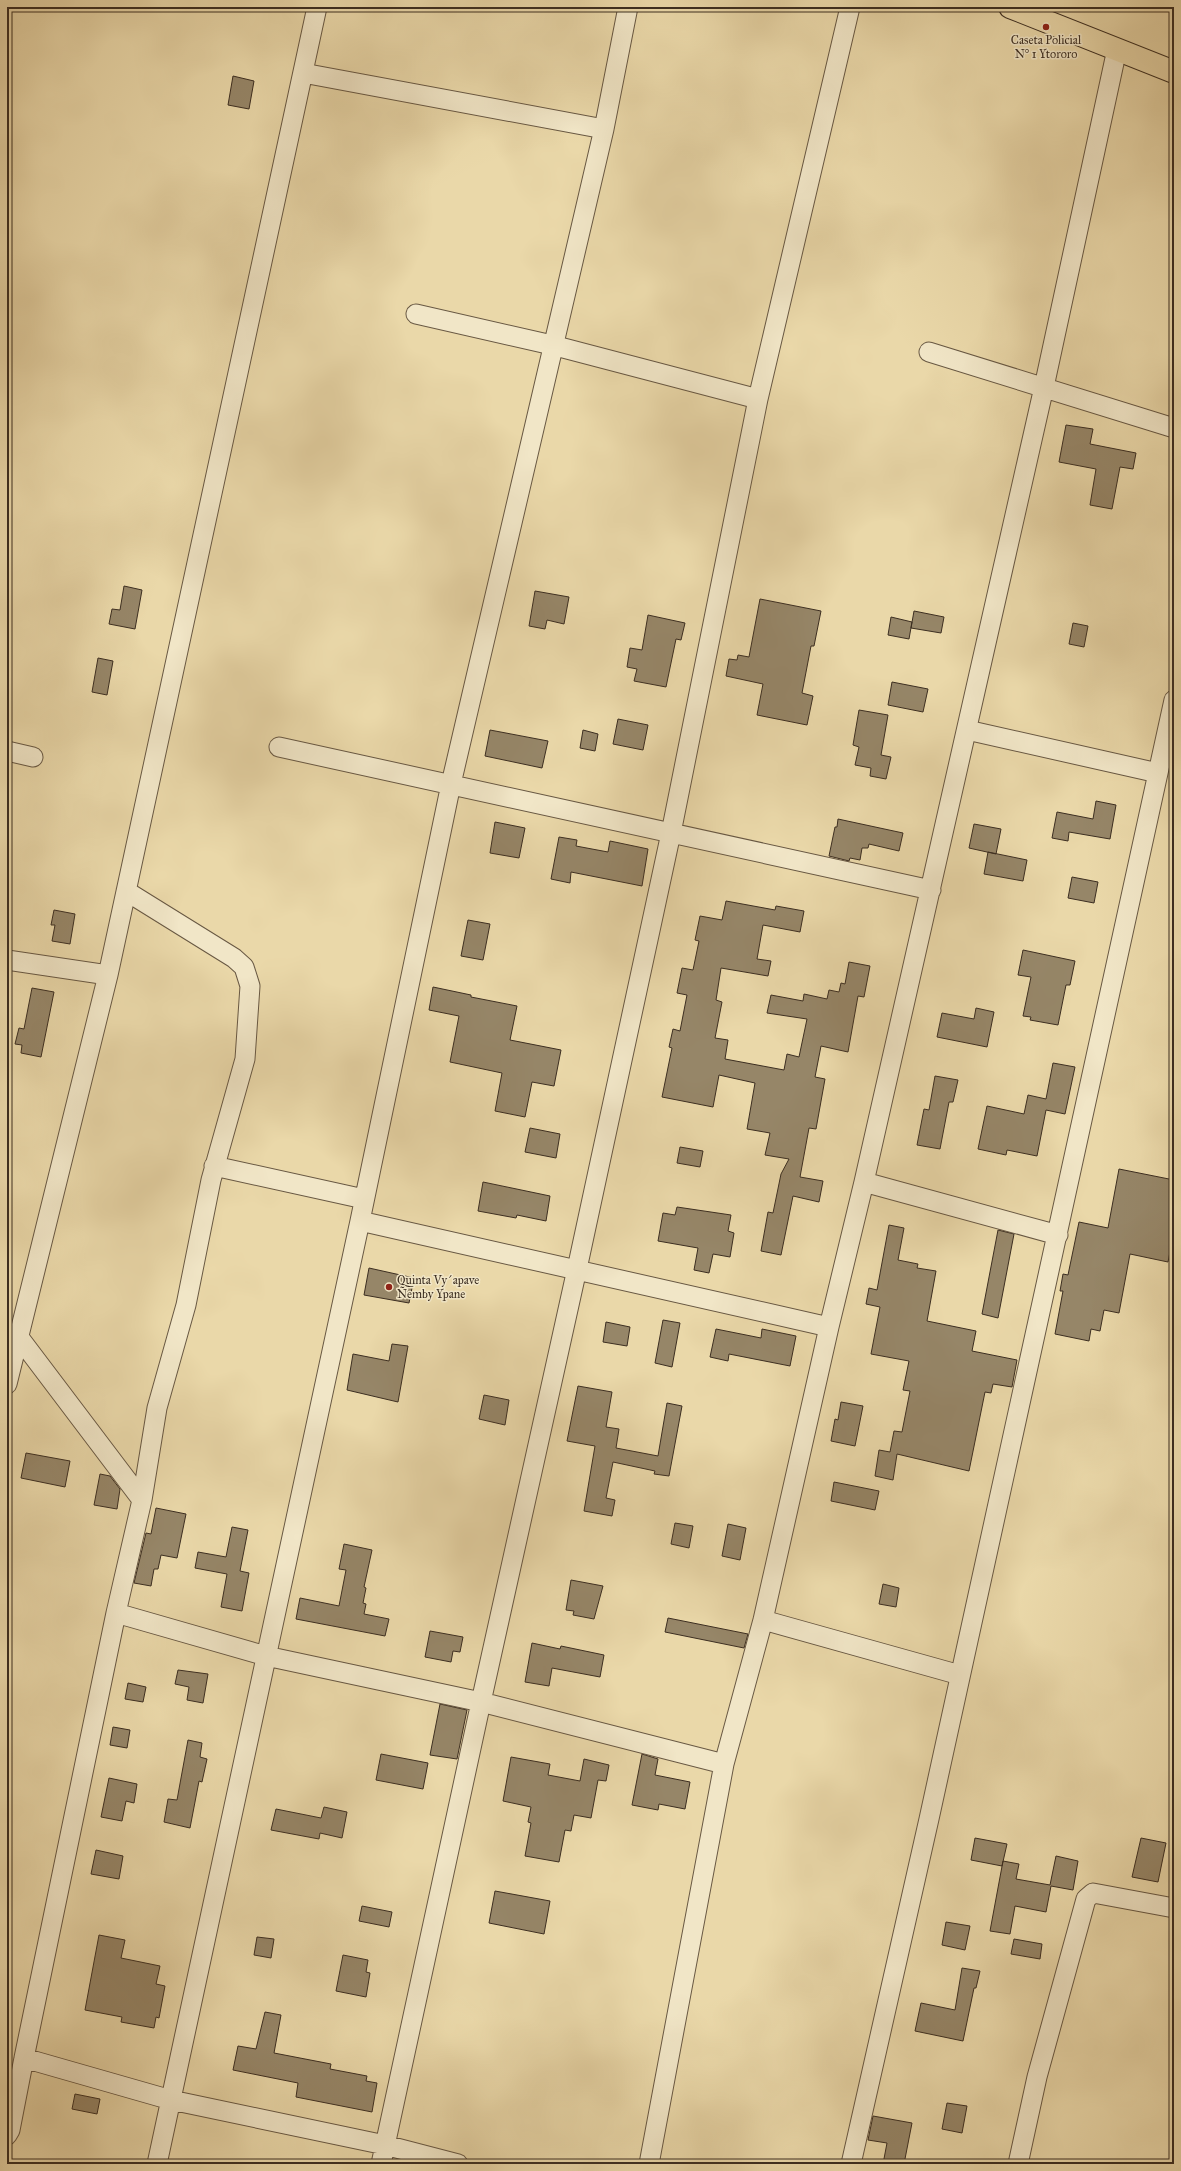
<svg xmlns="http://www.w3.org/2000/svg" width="1181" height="2171" font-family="'IM FELL Great Primer',serif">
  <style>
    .building { fill: #968668; stroke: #3c2e21 }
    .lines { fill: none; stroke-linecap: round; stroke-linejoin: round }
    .street-casing { stroke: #685843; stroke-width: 21 }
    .primary-casing { stroke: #3c2e21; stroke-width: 24 }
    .street { stroke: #f1e6c7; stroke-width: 19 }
    .primary { stroke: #ead8a9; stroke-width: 22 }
    .poi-dot { fill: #8f2418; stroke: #f1e6c7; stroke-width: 1.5 }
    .labels { text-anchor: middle; stroke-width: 3; stroke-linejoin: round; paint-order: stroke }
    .poi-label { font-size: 12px; fill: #3c2e21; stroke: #f1e6c7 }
  </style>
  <rect width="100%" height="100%" fill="#ead8a9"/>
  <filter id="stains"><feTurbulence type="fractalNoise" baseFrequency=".005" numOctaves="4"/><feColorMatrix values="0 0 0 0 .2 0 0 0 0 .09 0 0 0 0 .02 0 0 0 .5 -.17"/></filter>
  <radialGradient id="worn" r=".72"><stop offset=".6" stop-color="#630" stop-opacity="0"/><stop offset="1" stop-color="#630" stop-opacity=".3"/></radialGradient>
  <path class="building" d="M 233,76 L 254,81 L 249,109 L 228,105 Z
    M 1066,425 L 1093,429 L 1090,444 L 1136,453 L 1133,469 L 1120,467 L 1112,509 L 1090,505 L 1096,469 L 1059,462 Z
    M 124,586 L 142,590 L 135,629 L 109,624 L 112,609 L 120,610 Z
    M 535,591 L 569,597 L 564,624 L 547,620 L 545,629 L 529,626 Z
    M 760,599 L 821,611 L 814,646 L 811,646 L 802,693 L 813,696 L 807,725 L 757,715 L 763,684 L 726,676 L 729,659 L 737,660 L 738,655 L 749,657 Z
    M 914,611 L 944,617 L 941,633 L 911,628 Z
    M 648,615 L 685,623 L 681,640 L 676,639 L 666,687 L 634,681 L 637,669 L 627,667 L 630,648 L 642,650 Z
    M 891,617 L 912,622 L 909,639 L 888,635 Z
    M 1073,623 L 1088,626 L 1084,647 L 1069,644 Z
    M 98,658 L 113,661 L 107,695 L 92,692 Z
    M 892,682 L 928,689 L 923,712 L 888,705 Z
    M 859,710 L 888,715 L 881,755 L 891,757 L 886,779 L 870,776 L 871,768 L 855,765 L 859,747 L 853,745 Z
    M 618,719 L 648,725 L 643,750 L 613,744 Z
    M 490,730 L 548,741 L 542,768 L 485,756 Z
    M 583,730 L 598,734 L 595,751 L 580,748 Z
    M 1096,801 L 1116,805 L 1110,839 L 1069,832 L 1068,841 L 1052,838 L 1057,812 L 1093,819 Z
    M 838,819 L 903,833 L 899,851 L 869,844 L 868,848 L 862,848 L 860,860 L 850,858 L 849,861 L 829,856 L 835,827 L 837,827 Z
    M 495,822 L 525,828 L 519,858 L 490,853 Z
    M 974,824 L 1001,829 L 996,854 L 969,848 Z
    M 559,837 L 577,840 L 576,846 L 608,852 L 610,841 L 648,849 L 642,886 L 571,872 L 570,883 L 551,879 Z
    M 988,852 L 1027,860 L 1023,881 L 984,874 Z
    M 1072,877 L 1098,882 L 1094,903 L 1068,898 Z
    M 726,901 L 775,910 L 776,906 L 804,911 L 800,932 L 763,925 L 757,959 L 771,961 L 768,976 L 721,968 L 716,1000 L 722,1002 L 715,1038 L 728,1040 L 725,1059 L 784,1070 L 787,1054 L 799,1057 L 807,1019 L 767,1013 L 771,995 L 803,1001 L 804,994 L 827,999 L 829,990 L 839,992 L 841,983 L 845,984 L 849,962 L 870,966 L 864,997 L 858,996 L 848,1052 L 821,1046 L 815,1077 L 825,1079 L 816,1129 L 809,1128 L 800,1177 L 823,1181 L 819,1202 L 793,1196 L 781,1255 L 761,1251 L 768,1212 L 773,1213 L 781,1174 L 789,1159 L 765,1155 L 770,1133 L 747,1129 L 755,1083 L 719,1075 L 713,1107 L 662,1097 L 672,1048 L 669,1047 L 673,1029 L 680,1031 L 687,995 L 677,993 L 682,968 L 693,970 L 699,941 L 695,940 L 700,916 L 722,920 Z
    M 54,910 L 75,914 L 70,944 L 52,941 L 55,925 L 51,925 Z
    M 468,920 L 490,924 L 483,960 L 461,956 Z
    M 1023,950 L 1075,961 L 1070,985 L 1066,985 L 1058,1025 L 1030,1020 L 1031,1017 L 1023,1016 L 1031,977 L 1018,975 Z
    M 433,987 L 471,995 L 471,997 L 517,1006 L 510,1040 L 561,1050 L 554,1086 L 532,1082 L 525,1117 L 495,1111 L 502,1073 L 450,1062 L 459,1016 L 429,1010 Z
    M 32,988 L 54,992 L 41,1057 L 21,1053 L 22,1045 L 15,1044 L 19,1028 L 24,1029 Z
    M 976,1008 L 994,1012 L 987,1047 L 937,1037 L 942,1013 L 974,1019 Z
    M 1053,1063 L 1075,1067 L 1065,1114 L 1046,1110 L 1037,1156 L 1007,1150 L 1006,1155 L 978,1149 L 987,1106 L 1024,1114 L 1028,1095 L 1046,1099 Z
    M 935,1076 L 958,1080 L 953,1102 L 949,1102 L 940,1149 L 917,1145 L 924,1109 L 929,1110 Z
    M 530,1128 L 560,1134 L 556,1158 L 525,1152 Z
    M 680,1147 L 703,1151 L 700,1167 L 677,1163 Z
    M 1119,1169 L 1174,1180 L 1174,1231 L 1168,1262 L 1130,1254 L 1119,1313 L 1104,1310 L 1100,1331 L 1091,1329 L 1089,1341 L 1055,1334 L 1063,1291 L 1060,1291 L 1063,1274 L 1068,1275 L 1079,1222 L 1108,1228 Z
    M 483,1182 L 550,1196 L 546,1221 L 517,1215 L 516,1218 L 478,1211 Z
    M 677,1207 L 731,1215 L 728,1231 L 734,1233 L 730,1257 L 713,1254 L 709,1273 L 694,1270 L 698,1248 L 658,1241 L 663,1213 L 675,1215 Z
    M 889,1225 L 904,1228 L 898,1260 L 918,1264 L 917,1268 L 936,1271 L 927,1321 L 976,1331 L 972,1351 L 1017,1360 L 1012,1387 L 993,1384 L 991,1393 L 985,1392 L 969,1471 L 897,1454 L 893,1480 L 875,1476 L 879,1450 L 890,1452 L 894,1431 L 902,1432 L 910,1391 L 903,1390 L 909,1361 L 871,1354 L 880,1307 L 866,1304 L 869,1288 L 877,1290 Z
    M 998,1230 L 1014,1234 L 998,1318 L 982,1314 Z
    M 369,1268 L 414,1278 L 409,1303 L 364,1295 Z
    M 663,1320 L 680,1323 L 672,1367 L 655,1363 Z
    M 606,1322 L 630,1327 L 627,1346 L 603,1342 Z
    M 716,1329 L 761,1338 L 762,1329 L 796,1336 L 790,1366 L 729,1354 L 728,1361 L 710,1357 Z
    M 392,1344 L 408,1346 L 398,1402 L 347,1390 L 353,1354 L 389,1361 Z
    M 578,1386 L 612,1392 L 606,1427 L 619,1429 L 616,1448 L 658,1456 L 667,1403 L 682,1406 L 669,1476 L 654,1474 L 655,1471 L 613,1462 L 606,1498 L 615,1500 L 612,1516 L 584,1511 L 595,1446 L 567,1441 Z
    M 484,1395 L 509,1400 L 505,1425 L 479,1419 Z
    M 841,1402 L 863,1406 L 855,1446 L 831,1441 L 835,1419 L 838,1420 Z
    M 26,1453 L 70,1461 L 65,1487 L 21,1478 Z
    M 100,1474 L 110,1476 L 120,1489 L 117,1509 L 94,1505 Z
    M 834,1482 L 879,1491 L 875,1510 L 831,1501 Z
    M 156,1508 L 186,1514 L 177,1558 L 161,1555 L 158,1569 L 154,1569 L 151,1586 L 134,1583 L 146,1533 L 151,1534 Z
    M 675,1523 L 693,1526 L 689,1548 L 671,1544 Z
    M 728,1524 L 746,1528 L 740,1560 L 722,1556 Z
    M 232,1527 L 248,1530 L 240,1571 L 249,1573 L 242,1611 L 221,1607 L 227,1574 L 195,1568 L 198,1552 L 226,1557 Z
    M 344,1544 L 372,1550 L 364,1587 L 366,1588 L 363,1603 L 366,1604 L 364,1614 L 389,1619 L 385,1636 L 296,1619 L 300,1598 L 339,1606 L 346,1570 L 339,1569 Z
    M 571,1580 L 603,1586 L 594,1619 L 573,1615 L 574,1611 L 566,1610 Z
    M 883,1584 L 899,1588 L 896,1607 L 879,1604 Z
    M 668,1618 L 748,1634 L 744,1648 L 665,1632 Z
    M 430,1631 L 463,1637 L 460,1652 L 453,1651 L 451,1662 L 425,1657 Z
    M 532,1643 L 560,1649 L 561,1646 L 604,1655 L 600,1677 L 552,1668 L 549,1686 L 525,1682 Z
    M 178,1670 L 208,1674 L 203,1703 L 187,1700 L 189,1687 L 175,1684 Z
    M 128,1683 L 146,1687 L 143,1702 L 125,1699 Z
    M 440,1704 L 467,1710 L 457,1759 L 430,1755 Z
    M 113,1727 L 130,1730 L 127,1748 L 110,1745 Z
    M 188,1740 L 202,1743 L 200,1757 L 207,1759 L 202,1782 L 199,1781 L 190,1828 L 164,1822 L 168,1799 L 177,1800 Z
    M 381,1754 L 428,1763 L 423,1789 L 376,1780 Z
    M 642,1754 L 658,1759 L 655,1775 L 690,1782 L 685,1809 L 659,1804 L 658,1810 L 632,1805 Z
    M 511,1757 L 550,1764 L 548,1775 L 580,1781 L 584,1759 L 609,1765 L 606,1781 L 598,1780 L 591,1818 L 574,1815 L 571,1831 L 565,1830 L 559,1862 L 525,1856 L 531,1823 L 528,1822 L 531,1807 L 503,1801 Z
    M 109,1778 L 137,1784 L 134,1803 L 126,1801 L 122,1821 L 101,1817 Z
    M 324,1807 L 347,1812 L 342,1838 L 320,1833 L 319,1839 L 271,1830 L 276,1809 L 321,1818 Z
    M 975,1838 L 1007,1844 L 1002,1866 L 971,1860 Z
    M 1141,1838 L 1166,1843 L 1158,1882 L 1132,1877 Z
    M 96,1850 L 123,1856 L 119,1879 L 91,1874 Z
    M 1056,1856 L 1078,1861 L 1073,1890 L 1051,1886 L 1046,1912 L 1015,1906 L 1010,1934 L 990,1931 L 1003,1861 L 1019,1864 L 1016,1879 L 1050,1885 Z
    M 495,1891 L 550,1901 L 544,1934 L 489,1923 Z
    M 362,1906 L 392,1912 L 389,1927 L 359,1921 Z
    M 946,1922 L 970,1926 L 965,1950 L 942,1945 Z
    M 99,1935 L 125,1940 L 121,1958 L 160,1966 L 156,1984 L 165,1986 L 159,2018 L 156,2017 L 154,2028 L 121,2022 L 122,2017 L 85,2010 Z
    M 257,1937 L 274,1939 L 271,1958 L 254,1955 Z
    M 1014,1939 L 1042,1944 L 1040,1959 L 1011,1954 Z
    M 343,1955 L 368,1960 L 366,1972 L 370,1973 L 366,1997 L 336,1991 Z
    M 962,1968 L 980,1971 L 976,1988 L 974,1988 L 963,2041 L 915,2031 L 921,2003 L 955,2010 Z
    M 265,2012 L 281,2015 L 274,2053 L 331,2064 L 330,2069 L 367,2076 L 366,2081 L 377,2083 L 372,2112 L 296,2097 L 298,2083 L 233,2070 L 238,2046 L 256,2049 Z
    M 75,2094 L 100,2099 L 97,2114 L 72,2109 Z
    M 947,2103 L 967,2106 L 962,2133 L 942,2129 Z
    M 873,2116 L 912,2123 L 904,2164 L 883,2164 L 887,2143 L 868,2140 Z"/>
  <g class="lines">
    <defs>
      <path id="street" d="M 303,73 L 604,129
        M 416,314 L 552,345 L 758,399
        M 929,352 L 1174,428
        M 967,730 L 1158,773
        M 279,747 L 931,890
        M 7,751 L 33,757
        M 7,960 L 108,975
        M 214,1166 L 364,1199
        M 864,1182 L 1058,1235
        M 360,1221 L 829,1327
        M 18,1336 L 142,1500
        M 7,1384 L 108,975 L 317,7
        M 116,1613 L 266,1656 L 481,1702 L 724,1764
        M 763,1620 L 960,1675
        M 24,2058 L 116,1613 L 142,1500 L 157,1408 L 186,1305 L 211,1180 L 245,1059 L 250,986 L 244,967 L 234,958 L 126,891
        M 7,2135 L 10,2130 L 24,2058 L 171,2100 L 385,2145 L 458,2164
        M 157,2164 L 360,1221 L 451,784 L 604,129 L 628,7
        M 381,2164 L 481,1702 L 577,1269 L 671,833 L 758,399 L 850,7
        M 649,2164 L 724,1764 L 763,1620 L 829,1327 L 864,1182 L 1044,387 L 1117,49
        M 851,2164 L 929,1819 L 1174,700
        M 1018,2164 L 1037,2077 L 1086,1899 L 1093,1893 L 1174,1908"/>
      <path id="primary" d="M 1010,7 L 1174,72"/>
    </defs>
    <use href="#street" class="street-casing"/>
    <use href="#primary" class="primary-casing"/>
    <use href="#street" class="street"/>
    <use href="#primary" class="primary"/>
  </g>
  <g class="poi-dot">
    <circle cx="1046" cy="27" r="4"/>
    <circle cx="389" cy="1287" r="4"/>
  </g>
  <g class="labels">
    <g class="poi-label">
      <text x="1046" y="44">Caseta Policial<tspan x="1046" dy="14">N° 1 Ytororo</tspan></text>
      <text x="397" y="1284" text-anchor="start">Quinta Vy´apave<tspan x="397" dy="14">Ñemby Ypane</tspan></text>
    </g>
  </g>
  <rect width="1181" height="2171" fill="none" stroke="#ead8a9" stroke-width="24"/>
  <rect x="8" y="8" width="1165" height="2155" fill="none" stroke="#3c2e21" stroke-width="2"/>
  <rect x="12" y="12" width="1157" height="2147" fill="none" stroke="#3c2e21"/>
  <rect width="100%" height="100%" filter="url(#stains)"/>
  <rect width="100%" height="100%" fill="url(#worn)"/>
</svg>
